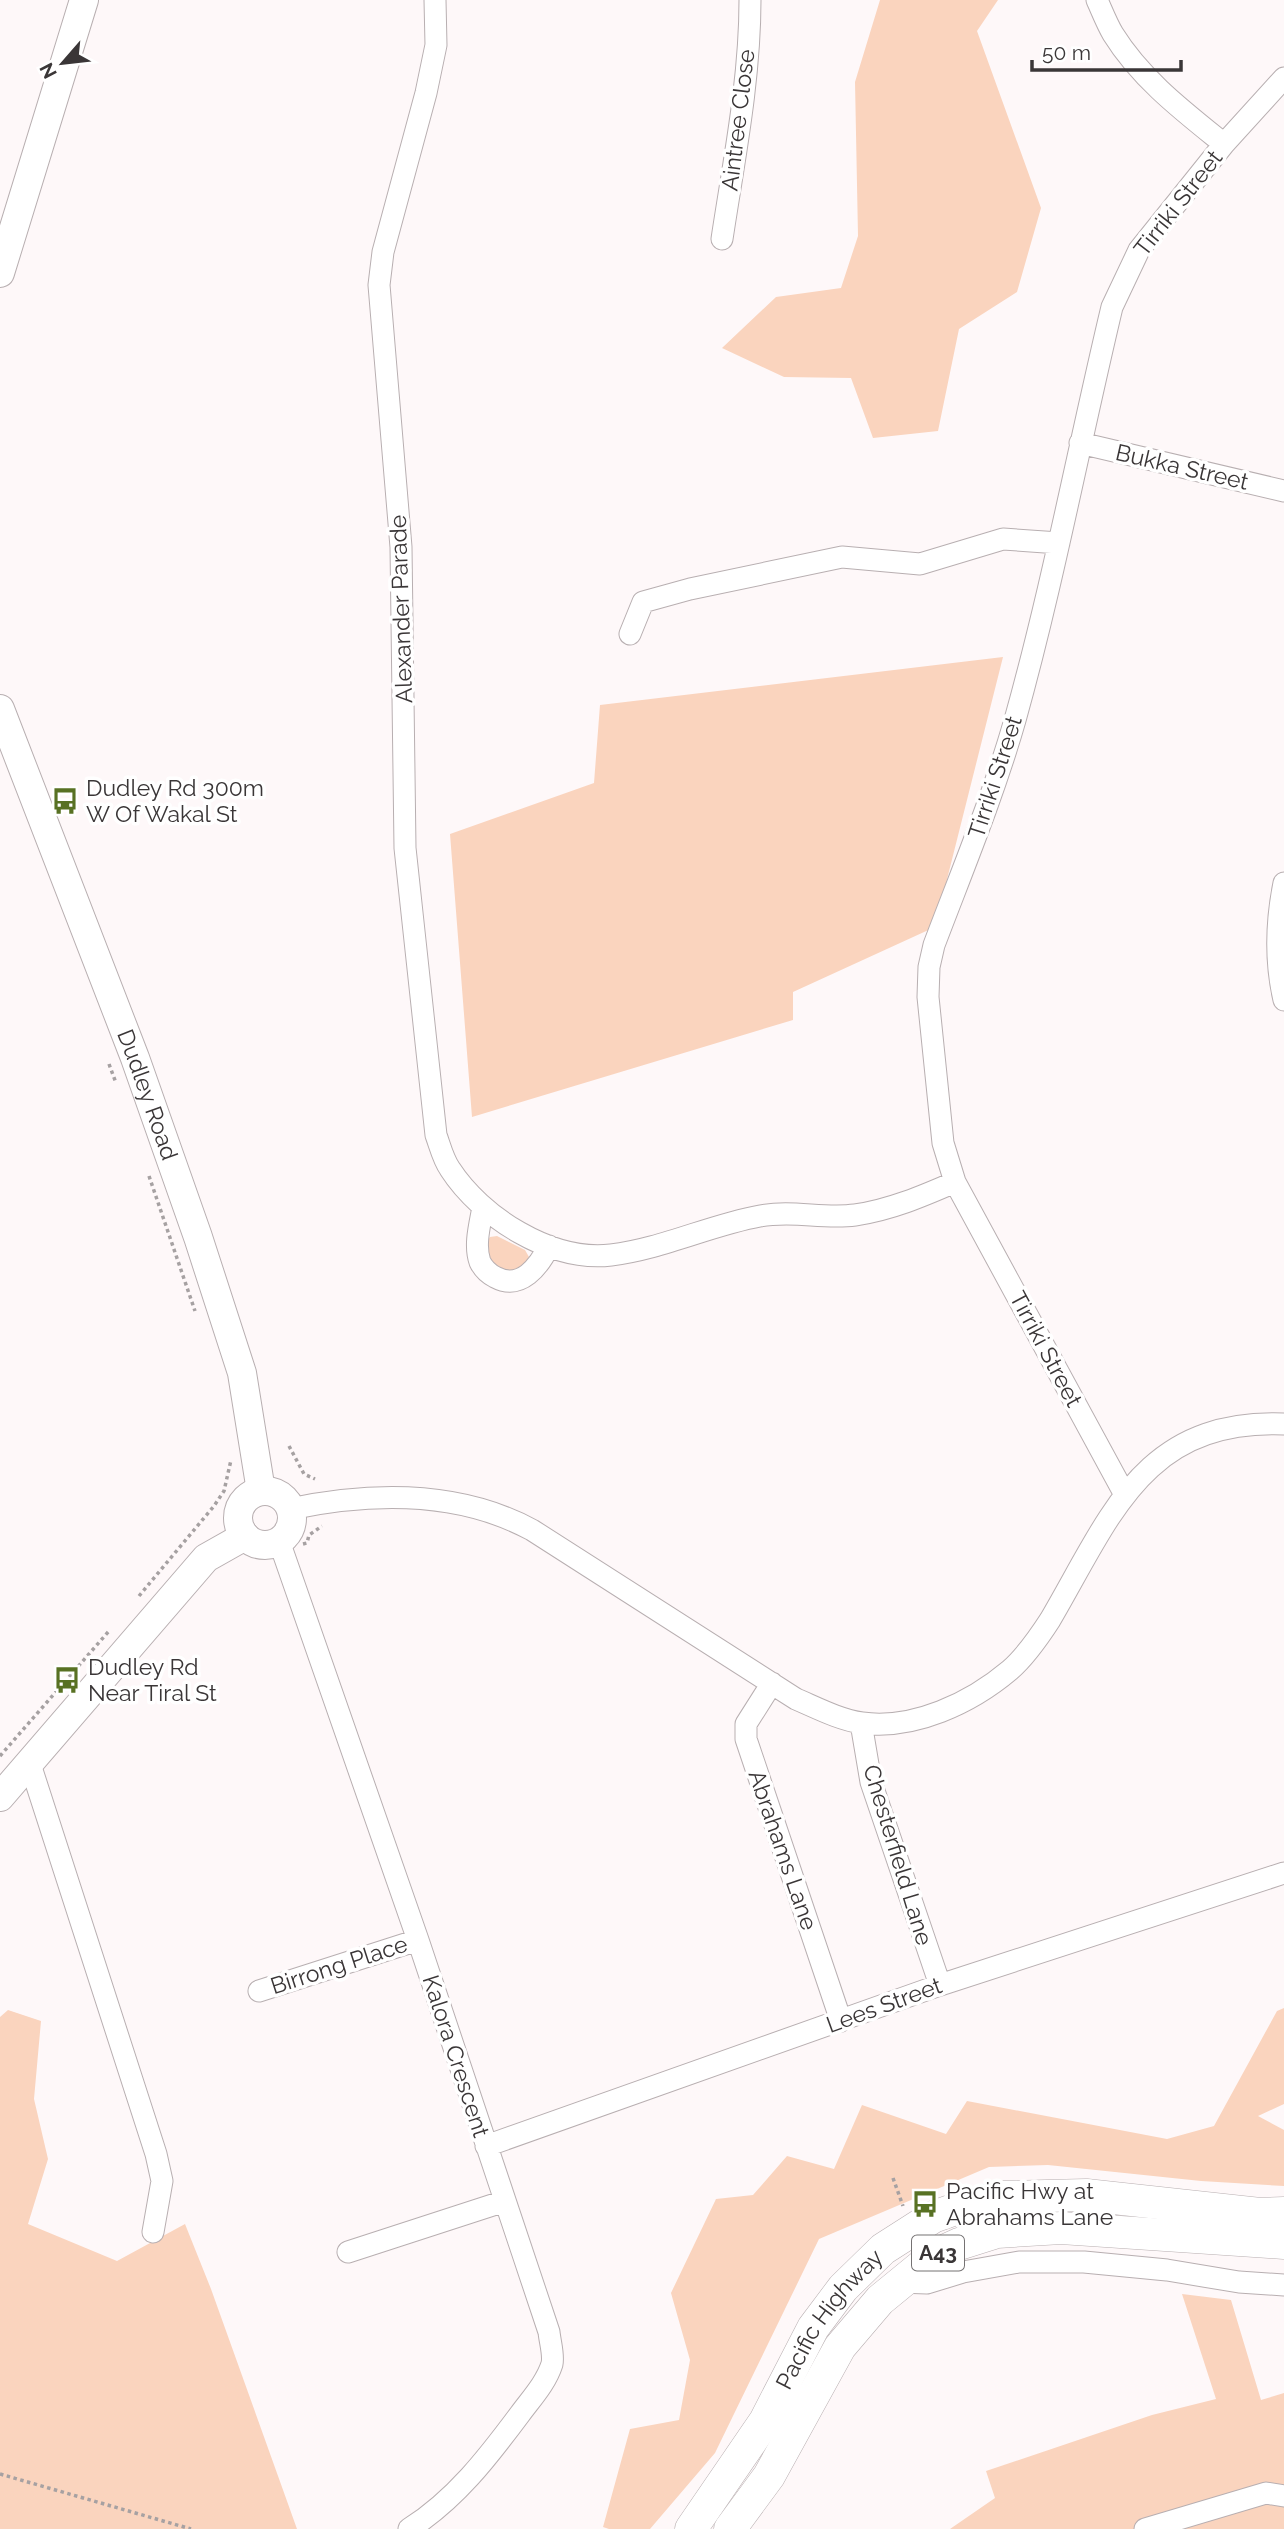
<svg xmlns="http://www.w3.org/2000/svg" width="1284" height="2529" font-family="Raleway,sans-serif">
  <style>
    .green { fill: #fad4be }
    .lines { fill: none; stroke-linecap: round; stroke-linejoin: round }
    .minor-casing { stroke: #b8afb1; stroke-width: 23 }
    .major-casing { stroke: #b8afb1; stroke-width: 30 }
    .highway-casing { stroke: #b8afb1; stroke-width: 33 }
    .path { stroke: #a6a1a2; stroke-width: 3.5; stroke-dasharray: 3.5 3.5; stroke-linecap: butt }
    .minor { stroke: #fff; stroke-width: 21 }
    .major { stroke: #fff; stroke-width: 28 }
    .highway { stroke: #fff; stroke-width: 32 }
    .labels { text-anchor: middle; stroke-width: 7; stroke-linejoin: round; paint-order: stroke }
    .shield { fill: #fff; stroke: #757273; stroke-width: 2 }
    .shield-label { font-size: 21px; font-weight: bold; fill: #3a3637 }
    .street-label { font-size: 23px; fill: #3a3637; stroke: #fff }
    .poi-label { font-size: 23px; fill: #3a3637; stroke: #fff; text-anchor: start }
  </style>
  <rect width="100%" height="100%" fill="#fef8f9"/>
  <path class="green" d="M 880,0 L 998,0 L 977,31 L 1041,208 L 1017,292 L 959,329 L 938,431 L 873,438 L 851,378 L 784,377 L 722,348 L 776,297 L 841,288 L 858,236 L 855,82 Z
    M 1003,657 L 935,927 L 793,992 L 793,1020 L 472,1117 L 450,834 L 594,783 L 600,705 Z
    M 497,1236 L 525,1250 L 529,1257 C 523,1271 514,1271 499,1271 L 490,1262 L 486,1243 L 490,1237 Z
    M 1284,2008 L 1284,2104 L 1258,2116 L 1284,2130 L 1284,2186 L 1201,2181 L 1048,2165 L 989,2167 L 819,2239 L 715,2453 L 650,2529 L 609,2529 L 603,2527 L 630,2429 L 679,2420 L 690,2360 L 671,2293 L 716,2199 L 753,2195 L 787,2156 L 834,2169 L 862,2105 L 946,2134 L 967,2101 L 1167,2139 L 1214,2126 L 1277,2011 Z
    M 8,2010 L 41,2021 L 34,2099 L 48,2159 L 28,2224 L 117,2261 L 185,2224 L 211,2289 L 297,2529 L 0,2529 L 0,2017 Z
    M 1182,2294 L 1231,2300 L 1261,2400 L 1284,2393 L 1284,2529 L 950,2529 L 995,2498 L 986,2471 L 1152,2415 L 1216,2399 Z"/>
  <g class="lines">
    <defs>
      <path id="minor" d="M 435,0 L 436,45 L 426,93 L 383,252 L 379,285 L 401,547 L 405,848 L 436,1135 C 440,1146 443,1159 450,1169 C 481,1217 551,1262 611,1255 C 662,1249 710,1225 760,1216 C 792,1210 823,1219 855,1215 C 890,1210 923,1196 955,1182
        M 1097,0 C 1102,11 1107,24 1113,34 C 1141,79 1183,111 1224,144
        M 722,239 C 734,160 750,80 750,0
        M 1080,443 L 1284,491
        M 630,634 L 643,602 L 690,589 L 842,557 L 920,564 L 1003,539 L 1059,543
        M 1284,883 C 1276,923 1275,961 1284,1000
        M 483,1207 C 480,1224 474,1245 480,1262 C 483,1268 489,1274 495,1277 C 521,1291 539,1266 549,1246
        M 1124,1493 L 955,1182 L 943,1143 L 928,997 L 929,967 L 934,945 C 962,871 993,797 1015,720 C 1053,584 1079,445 1112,307 L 1139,250 L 1224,144 L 1284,78
        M 290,1509 C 371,1492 458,1490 532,1530 L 796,1699 C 817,1708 840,1720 862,1723 C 914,1730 971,1703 1010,1670 C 1026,1656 1039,1637 1050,1620 C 1111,1516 1143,1419 1284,1424
        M 279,1541 L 418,1940 L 549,2332 C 550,2342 554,2355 552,2364 C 546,2383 531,2399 520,2414 C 488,2457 455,2500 409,2529
        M 772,1683 L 746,1724 L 746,1739 L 841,2021
        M 861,1723 L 871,1782 L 940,1985
        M 30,1764 L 156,2154 L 162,2181 L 153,2232
        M 259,1991 L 418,1940
        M 486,2146 L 940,1985 L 1284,1873
        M 348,2252 L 505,2201
        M 899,2282 L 927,2283 L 963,2272 L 1019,2262 L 1084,2262 L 1167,2270 L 1239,2282 L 1284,2285
        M 1145,2529 L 1266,2493 L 1284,2496"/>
      <g id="major">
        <path d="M 0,273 L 84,0"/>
        <path id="s1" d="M 0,709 L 135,1058 L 198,1237 L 242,1373 L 261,1491"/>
        <circle cx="265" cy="1518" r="27"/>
        <path d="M 0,1797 L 206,1558 L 245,1536"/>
      </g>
      <g id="highway">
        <path id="s2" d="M 691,2529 L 765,2421 L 813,2328 L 843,2288 L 883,2249 L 933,2217 L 967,2205 L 1002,2197 L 1086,2195 L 1260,2214 L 1284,2213"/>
        <path d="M 730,2529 L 769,2476 L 840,2347 L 880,2300 L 935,2255 L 959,2244 L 997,2232 L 1061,2228 L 1284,2243"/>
      </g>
    </defs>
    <use href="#minor" class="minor-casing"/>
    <use href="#major" class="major-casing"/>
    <use href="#highway" class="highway-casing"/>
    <path class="path" d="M 109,1064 L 116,1083
      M 149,1176 L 195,1311
      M 289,1446 L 304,1474 L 315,1479
      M 303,1544 L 307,1543 L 309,1535 L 322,1526
      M 139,1596 L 214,1506 L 224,1491 L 231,1460
      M 0,1756 L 109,1631
      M 893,2178 L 903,2206
      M 0,2474 L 191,2529"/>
    <use href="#minor" class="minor"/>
    <use href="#major" class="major"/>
    <use href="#highway" class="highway"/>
  </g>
  <defs>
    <symbol id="bus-bare" viewBox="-9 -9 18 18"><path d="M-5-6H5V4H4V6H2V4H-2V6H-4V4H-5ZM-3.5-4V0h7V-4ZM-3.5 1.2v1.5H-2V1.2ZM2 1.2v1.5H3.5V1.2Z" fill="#587123" stroke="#fff" stroke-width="2.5" paint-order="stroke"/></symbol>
  </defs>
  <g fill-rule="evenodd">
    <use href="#bus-bare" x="46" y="782" width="38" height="38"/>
    <use href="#bus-bare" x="48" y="1661" width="38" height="38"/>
    <use href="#bus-bare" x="906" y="2185" width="38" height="38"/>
  </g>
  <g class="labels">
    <rect class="shield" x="912" y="2235.5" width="52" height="35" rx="5"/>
    <g class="shield-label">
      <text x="938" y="2260">A43</text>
    </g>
    <g class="street-label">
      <text transform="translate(738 120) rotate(-83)" y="8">Aintree Close</text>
      <text transform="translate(1178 203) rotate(-52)" y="8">Tirriki Street</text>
      <text transform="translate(1182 467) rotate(13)" y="8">Bukka Street</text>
      <text transform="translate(401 609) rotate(-92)" y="8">Alexander Parade</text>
      <text transform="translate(995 777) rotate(-72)" y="8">Tirriki Street</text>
      <text dy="8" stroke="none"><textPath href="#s1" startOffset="413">Dudley Road</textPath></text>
      <text transform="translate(1046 1349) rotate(62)" y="8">Tirriki Street</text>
      <text transform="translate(783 1850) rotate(71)" y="8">Abrahams Lane</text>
      <text transform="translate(898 1855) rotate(73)" y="8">Chesterfield Lane</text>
      <text transform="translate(339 1965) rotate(-18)" y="8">Birrong Place</text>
      <text transform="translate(884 2005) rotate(-20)" y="8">Lees Street</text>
      <text transform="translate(456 2056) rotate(72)" y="8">Kalora Crescent</text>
      <text dy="8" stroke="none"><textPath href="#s2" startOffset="252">Pacific Highway</textPath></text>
    </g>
    <g class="poi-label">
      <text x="86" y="796">Dudley Rd 300m<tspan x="86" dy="26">W Of Wakal St</tspan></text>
      <text x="88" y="1675">Dudley Rd<tspan x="88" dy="26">Near Tiral St</tspan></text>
      <text x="946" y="2199">Pacific Hwy at<tspan x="946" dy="26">Abrahams Lane</tspan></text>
    </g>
  </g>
  <g transform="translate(63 63) rotate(242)" stroke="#ffffff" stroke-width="5" paint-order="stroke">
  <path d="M0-5L12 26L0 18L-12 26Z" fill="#3a3637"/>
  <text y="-10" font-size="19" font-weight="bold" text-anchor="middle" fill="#3a3637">N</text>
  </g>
  <path d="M1032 60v10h149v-10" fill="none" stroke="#3a3637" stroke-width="3.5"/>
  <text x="1042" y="60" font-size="21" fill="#3a3637" stroke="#ffffff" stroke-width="5" paint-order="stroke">50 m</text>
</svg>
